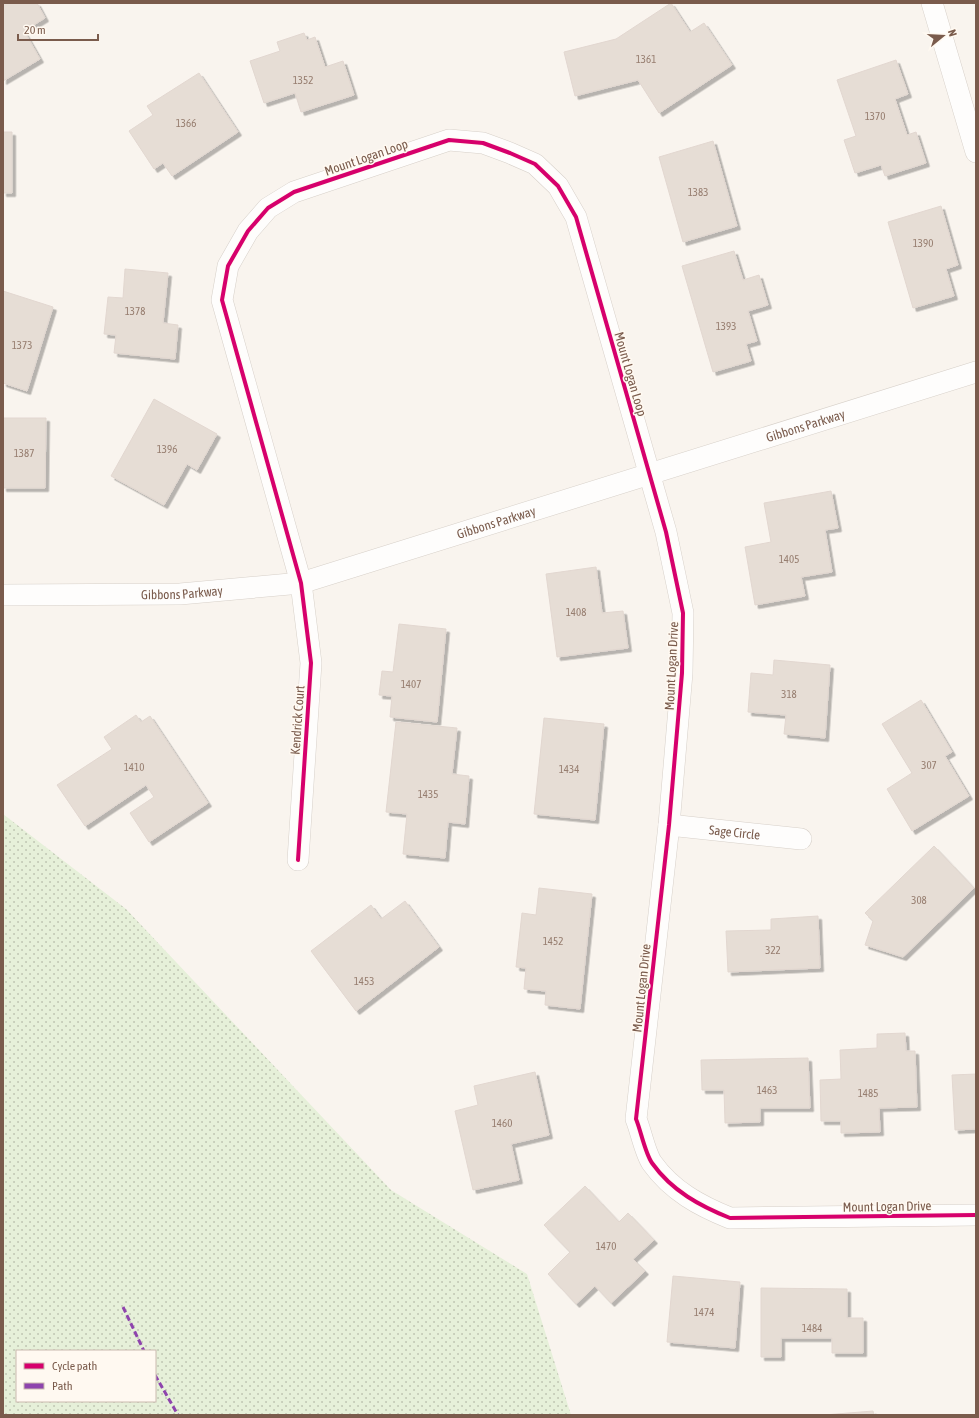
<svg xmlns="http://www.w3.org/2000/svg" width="979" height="1418" font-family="'Asap Condensed',sans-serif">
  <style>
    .grass { fill: url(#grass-dots); fill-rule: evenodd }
    .building { fill: #e6ddd5; stroke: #e2d7d0; filter: url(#shadow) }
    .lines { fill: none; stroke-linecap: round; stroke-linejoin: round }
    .street-casing { stroke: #d7d0c9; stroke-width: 22 }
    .street { stroke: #fefdfc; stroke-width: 21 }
    .quiet { stroke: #8e44ad; stroke-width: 3; stroke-dasharray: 6 3; stroke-linecap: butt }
    .cycleway-casing { stroke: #fff9f1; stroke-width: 6 }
    .cycleway { stroke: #d6006c; stroke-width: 4 }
    .labels { text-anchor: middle; stroke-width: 3; stroke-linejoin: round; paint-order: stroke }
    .number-label { font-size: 11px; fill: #977e70 }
    .street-label { font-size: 13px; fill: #7a5b4c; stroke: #fff9f1 }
  </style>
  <defs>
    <pattern id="grass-dots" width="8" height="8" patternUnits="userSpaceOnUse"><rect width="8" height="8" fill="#e6f0d9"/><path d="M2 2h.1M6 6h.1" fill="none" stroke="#bfc5b2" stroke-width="1.8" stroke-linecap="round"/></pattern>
    <filter id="shadow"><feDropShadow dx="3.5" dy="3.5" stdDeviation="0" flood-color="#0004"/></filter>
  </defs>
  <rect width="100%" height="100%" fill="#f9f4ee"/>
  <path class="grass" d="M 3,814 L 126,909 L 391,1190 L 527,1274 L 571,1415 L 3,1415 ZM 17,1351 L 155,1351 L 155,1401 L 17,1401 Z"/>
  <path class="building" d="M 3,3 L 37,3 L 45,18 L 24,31 L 40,59 L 3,81 Z
    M 671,3 L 690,32 L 704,23 L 732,65 L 659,113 L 638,80 L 575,96 L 564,52 L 616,39 Z
    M 304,33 L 307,40 L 315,37 L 325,67 L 343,61 L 354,95 L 301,112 L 295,93 L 264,103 L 250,61 L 280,51 L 277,42 Z
    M 896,60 L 908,94 L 895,99 L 907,135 L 916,132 L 926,163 L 885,176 L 881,165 L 855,173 L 844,140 L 856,136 L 837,80 Z
    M 199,73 L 238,132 L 172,176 L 163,163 L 154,169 L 129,131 L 153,115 L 147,106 Z
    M 3,132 L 12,132 L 12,193 L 3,193 Z
    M 713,141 L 737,226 L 683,242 L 659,157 Z
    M 941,206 L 958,265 L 946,269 L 954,296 L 913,308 L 888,222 Z
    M 734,251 L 743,280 L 759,275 L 768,305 L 748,311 L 757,341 L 746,344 L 751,361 L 713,372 L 682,266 Z
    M 125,269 L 168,273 L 163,323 L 178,325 L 175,359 L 114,353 L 116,335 L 104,334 L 108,297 L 123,298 Z
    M 3,291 L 53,307 L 27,391 L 3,383 Z
    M 154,399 L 217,434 L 197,470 L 187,464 L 164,505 L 111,476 Z
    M 3,418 L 46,418 L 45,488 L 3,488 Z
    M 831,491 L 838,528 L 825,530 L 832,572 L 801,577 L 805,596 L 755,605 L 745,547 L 771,542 L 764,503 Z
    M 596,567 L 602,613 L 623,611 L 628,648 L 557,657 L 546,574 Z
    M 399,624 L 446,629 L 437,722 L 390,717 L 392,696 L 379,695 L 382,671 L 393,672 Z
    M 774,660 L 830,665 L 825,738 L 784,734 L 786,715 L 748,712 L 751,673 L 773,675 Z
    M 921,700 L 952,752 L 945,756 L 969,796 L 912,831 L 887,789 L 912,773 L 882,724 Z
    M 136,715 L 141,722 L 150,716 L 208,803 L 149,842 L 130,813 L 154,797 L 146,785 L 85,826 L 57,785 L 112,749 L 104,737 Z
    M 544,718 L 604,724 L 595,820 L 534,814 Z
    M 396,722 L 457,728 L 452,774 L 469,776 L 465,824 L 448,822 L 445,858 L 403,854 L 407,814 L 386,812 Z
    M 934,846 L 974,888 L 903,957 L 865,945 L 873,921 L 865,913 Z
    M 539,888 L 592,894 L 580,1009 L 545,1005 L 546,991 L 524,989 L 526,968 L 516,967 L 522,913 L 536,915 Z
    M 405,901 L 439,947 L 356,1011 L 311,951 L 371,905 L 381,919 Z
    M 818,916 L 820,968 L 728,972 L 726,931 L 771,930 L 771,919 Z
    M 905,1033 L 906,1051 L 915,1051 L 917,1107 L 879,1108 L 880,1132 L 841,1133 L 841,1121 L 821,1121 L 820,1080 L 841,1079 L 840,1050 L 877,1048 L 877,1034 Z
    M 808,1058 L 810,1108 L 760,1108 L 760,1122 L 725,1123 L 724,1090 L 702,1090 L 701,1060 Z
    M 535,1072 L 549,1135 L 511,1144 L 519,1180 L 473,1190 L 455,1111 L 478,1105 L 474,1086 Z
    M 976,1074 L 976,1129 L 955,1130 L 952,1075 Z
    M 585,1186 L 619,1222 L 628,1213 L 654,1240 L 633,1259 L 645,1271 L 611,1303 L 595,1286 L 576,1304 L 548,1274 L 570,1252 L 544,1225 Z
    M 673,1276 L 740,1282 L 735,1348 L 667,1342 Z
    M 761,1288 L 847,1289 L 847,1318 L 863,1318 L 863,1353 L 832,1353 L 832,1338 L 781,1338 L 781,1357 L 761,1357 Z
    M 873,1411 L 874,1415 L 824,1415 Z"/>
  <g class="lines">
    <defs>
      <g id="street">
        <path d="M 932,3 L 976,152"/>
        <path id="s1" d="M 3,595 L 180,594 L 301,583 L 976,372"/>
        <path id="s2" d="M 669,825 L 801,839"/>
        <path d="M 298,860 L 311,663 L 301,583 L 222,300 L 228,266 L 248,231 L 268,208 L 294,192 L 449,140 L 483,143 L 510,153 L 535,164 L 558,186 L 576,217 L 666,532 L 683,613 L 682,673 L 669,825 L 636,1119 C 641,1131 645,1153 652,1163 C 672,1191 700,1206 730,1218 L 976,1215"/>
      </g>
    </defs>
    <use href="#street" class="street-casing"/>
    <use href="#street" class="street"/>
    <path class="quiet" d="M 123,1307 L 144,1351
      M 155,1375 L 178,1415"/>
    <defs>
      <path id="cycleway" d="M 298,860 L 311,663 L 301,583 L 222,300 L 228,266 L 248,231 L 268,208 L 294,192 L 449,140 L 483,143 L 510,153 L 535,164 L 558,186 L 576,217 L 666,532 L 683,613 L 682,673 L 669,825 L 636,1119 C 641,1131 645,1153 652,1163 C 672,1191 700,1206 730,1218 L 976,1215"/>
    </defs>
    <use href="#cycleway" class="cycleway-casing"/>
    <use href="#cycleway" class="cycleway"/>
  </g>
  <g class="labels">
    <g class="number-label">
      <text x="646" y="63">1361</text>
      <text x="303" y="84">1352</text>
      <text x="875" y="120">1370</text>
      <text x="186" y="127">1366</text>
      <text x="698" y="196">1383</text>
      <text x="923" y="247">1390</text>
      <text x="135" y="315">1378</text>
      <text x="726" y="330">1393</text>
      <text x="22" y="349">1373</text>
      <text x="167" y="453">1396</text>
      <text x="24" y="457">1387</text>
      <text x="789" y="563">1405</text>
      <text x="576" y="616">1408</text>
      <text x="411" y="688">1407</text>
      <text x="789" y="698">318</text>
      <text x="929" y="769">307</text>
      <text x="134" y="771">1410</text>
      <text x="569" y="773">1434</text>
      <text x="428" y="798">1435</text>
      <text x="919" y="904">308</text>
      <text x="553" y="945">1452</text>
      <text x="773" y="954">322</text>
      <text x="364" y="985">1453</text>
      <text x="767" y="1094">1463</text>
      <text x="868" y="1097">1485</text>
      <text x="502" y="1127">1460</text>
      <text x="606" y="1250">1470</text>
      <text x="704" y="1316">1474</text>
      <text x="812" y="1332">1484</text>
    </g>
    <g class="street-label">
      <text transform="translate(366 157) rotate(-19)" y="5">Mount Logan Loop</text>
      <text transform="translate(631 374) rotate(74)" y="5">Mount Logan Loop</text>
      <text dy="5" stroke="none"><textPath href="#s1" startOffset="827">Gibbons Parkway</textPath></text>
      <text dy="5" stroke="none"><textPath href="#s1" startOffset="503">Gibbons Parkway</textPath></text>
      <text dy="5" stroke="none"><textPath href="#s1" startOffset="179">Gibbons Parkway</textPath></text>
      <text transform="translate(671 666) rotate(-87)" y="5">Mount Logan Drive</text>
      <text transform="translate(297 720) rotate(-86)" y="5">Kendrick Court</text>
      <text dy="5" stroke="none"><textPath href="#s2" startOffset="66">Sage Circle</textPath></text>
      <text transform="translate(641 988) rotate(-84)" y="5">Mount Logan Drive</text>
      <text transform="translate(887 1206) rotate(-1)" y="5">Mount Logan Drive</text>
    </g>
  </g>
  <rect width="979" height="1418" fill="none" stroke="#7a5b4c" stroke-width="8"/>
  <rect x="16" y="1350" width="140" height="52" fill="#fff9f1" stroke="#cabaaf"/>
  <rect x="24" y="1363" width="20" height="6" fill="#d6006c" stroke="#cabaaf"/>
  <text x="52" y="1370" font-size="12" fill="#7a5b4c">Cycle path</text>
  <rect x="24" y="1383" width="20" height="6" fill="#8e44ad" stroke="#cabaaf"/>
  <text x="52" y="1390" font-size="12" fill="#7a5b4c">Path</text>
  <g transform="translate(943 36) rotate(72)" stroke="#fff9f1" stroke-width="3" paint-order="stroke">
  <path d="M0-3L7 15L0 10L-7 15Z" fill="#7a5b4c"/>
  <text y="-6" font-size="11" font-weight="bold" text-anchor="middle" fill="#7a5b4c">N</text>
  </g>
  <path d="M18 34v6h80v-6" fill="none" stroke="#7a5b4c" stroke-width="2"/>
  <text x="24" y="34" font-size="12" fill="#7a5b4c" stroke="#fff9f1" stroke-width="3" paint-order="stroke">20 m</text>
</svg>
